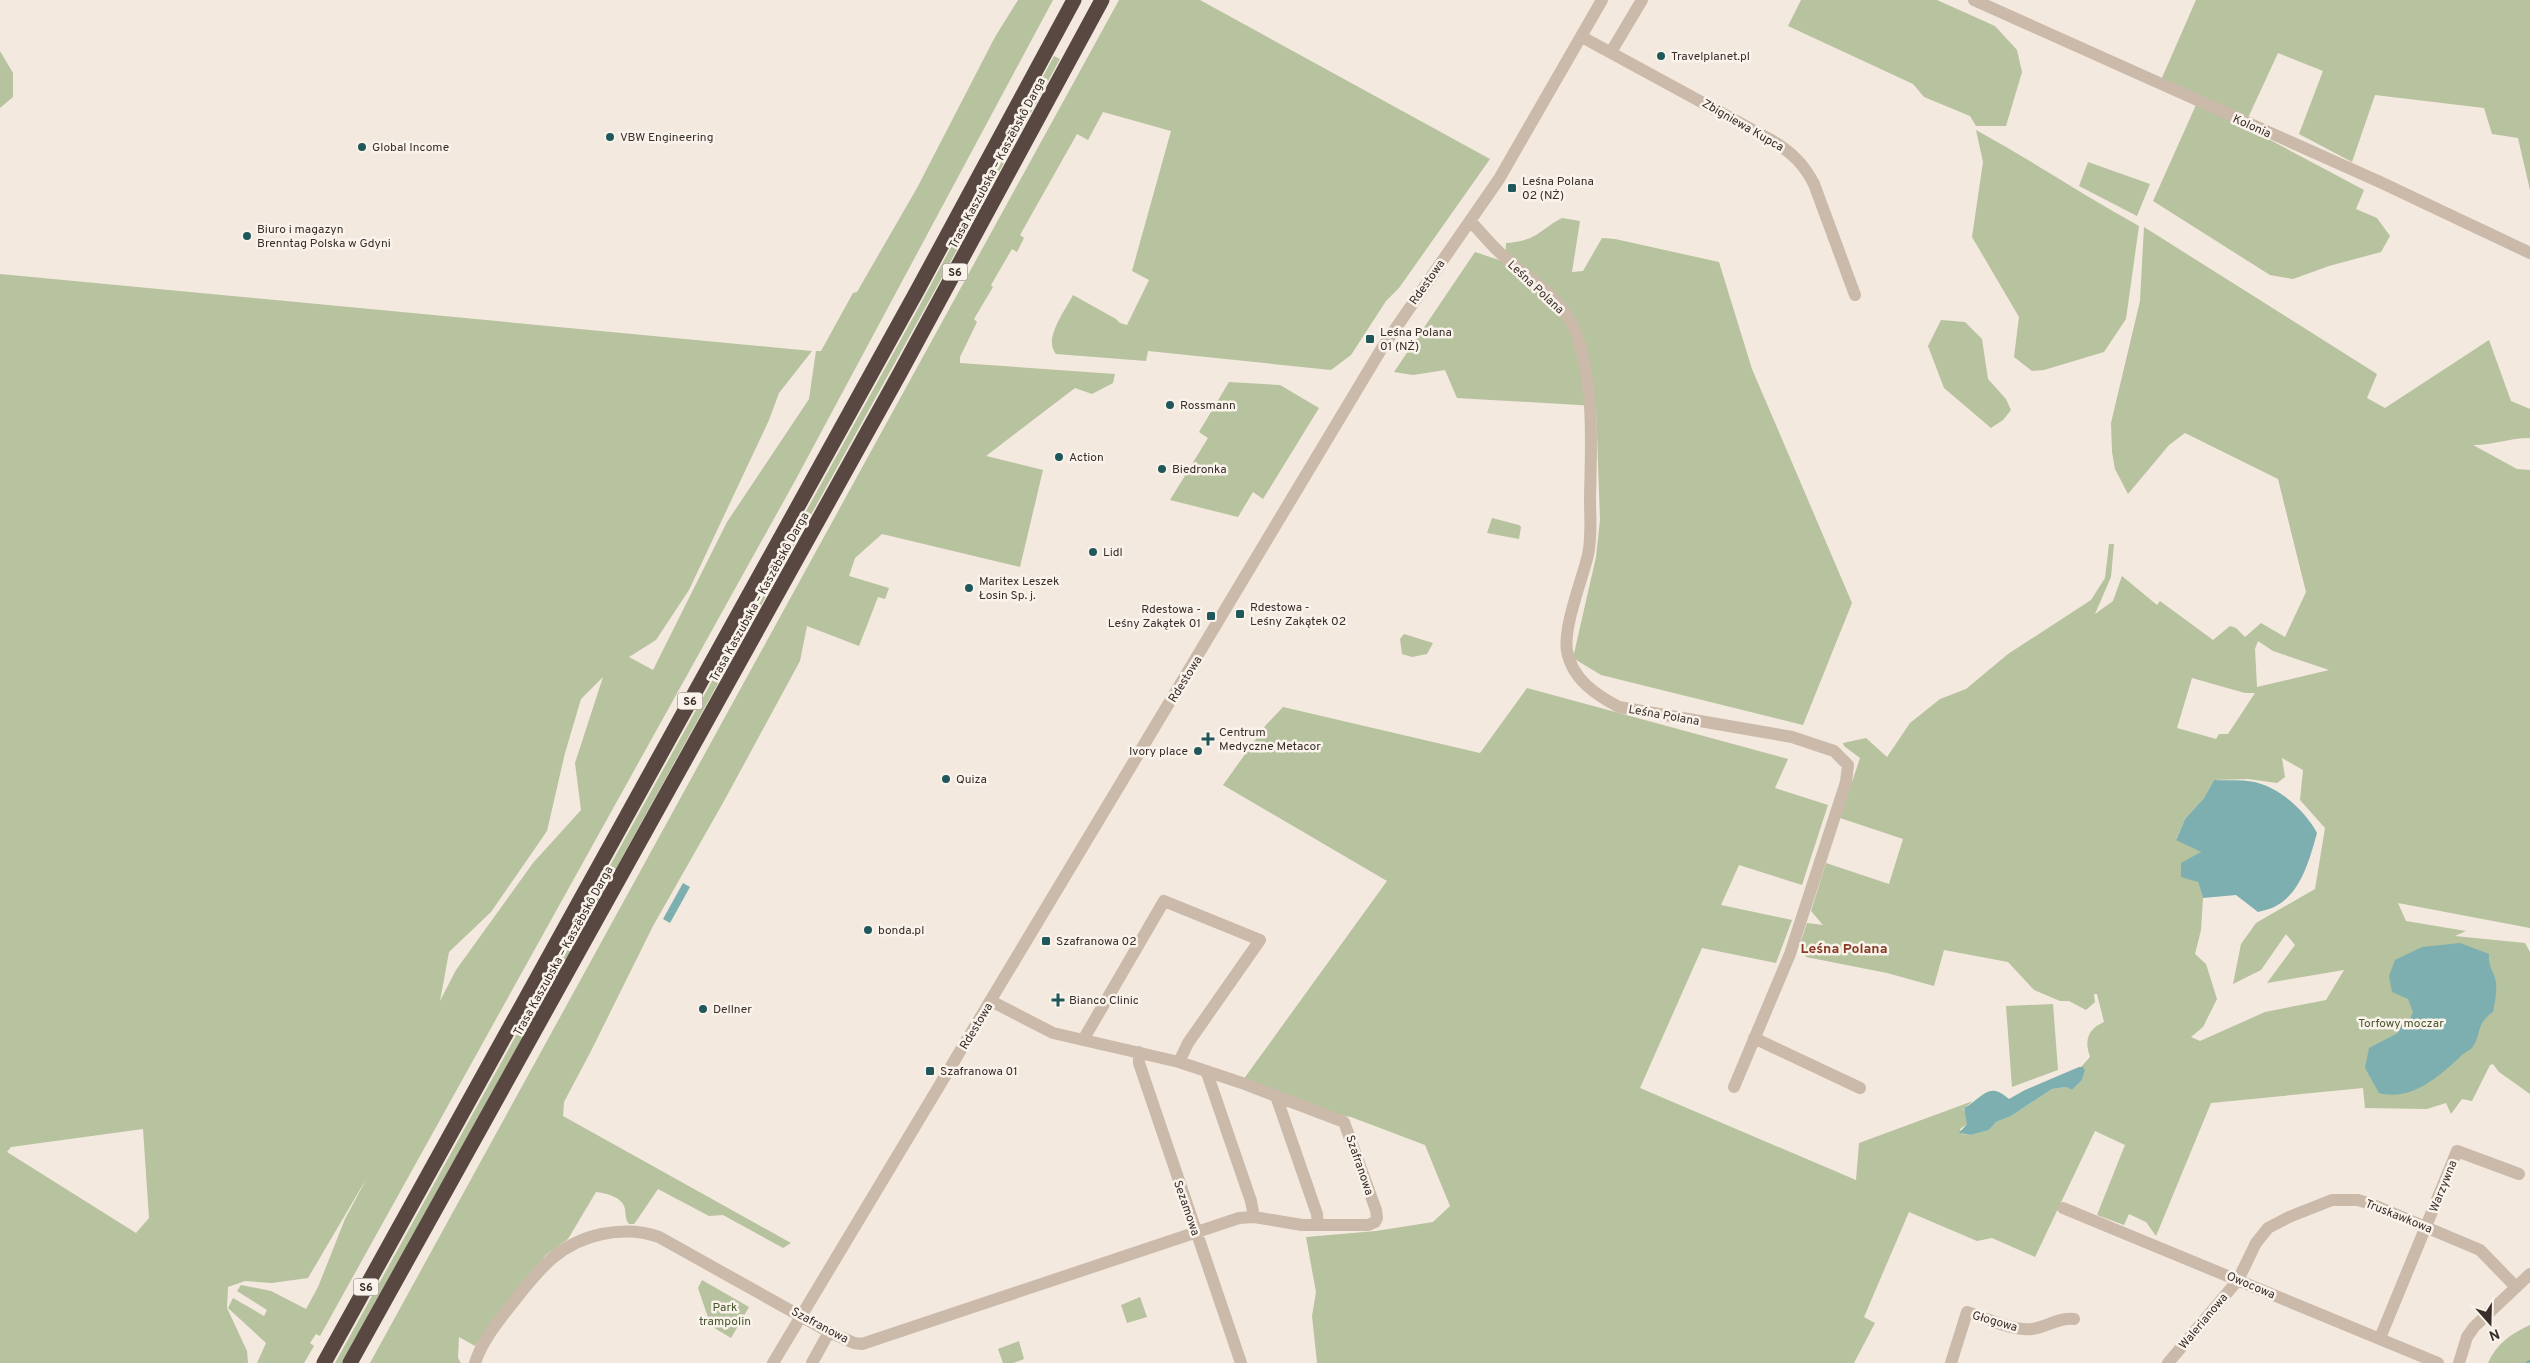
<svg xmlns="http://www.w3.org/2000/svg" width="2530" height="1363" font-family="Overpass,sans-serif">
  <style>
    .green { fill: #b7c29e; fill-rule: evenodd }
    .water { fill: #7dafb0 }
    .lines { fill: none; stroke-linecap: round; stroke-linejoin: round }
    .stream { stroke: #7dafb0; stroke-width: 3 }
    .minor { stroke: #cbb9aa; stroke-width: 12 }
    .highway { stroke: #594841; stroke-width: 15 }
    .poi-dot { fill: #1f575a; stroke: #faf3eb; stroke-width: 2 }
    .labels { text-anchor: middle; stroke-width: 5; stroke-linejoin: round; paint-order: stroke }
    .shield { fill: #faf3eb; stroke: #736964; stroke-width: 1 }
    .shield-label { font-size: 11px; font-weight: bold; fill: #392e2a }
    .poi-label { font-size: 12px; fill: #392e2a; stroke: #faf3eb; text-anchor: start }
    .street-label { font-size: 12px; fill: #392e2a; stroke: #faf3eb }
    .park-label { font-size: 12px; fill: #48572d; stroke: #faf3eb }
    .neighbourhood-label { font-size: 14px; font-weight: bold; fill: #873923; stroke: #faf3eb }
  </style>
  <rect width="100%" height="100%" fill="#f3e9de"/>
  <path class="green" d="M 1018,0 L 1053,0 L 796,479 L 330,1318 L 320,1336 L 316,1334 L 310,1343 L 314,1346 L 304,1363 L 257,1363 L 266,1343 L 228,1308 L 233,1298 L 264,1316 L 267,1310 L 237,1291 L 241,1285 L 271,1291 L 306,1309 L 318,1287 L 345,1219 L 368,1176 L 308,1278 L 272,1283 L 245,1281 L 228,1287 L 227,1308 L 247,1351 L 248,1363 L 0,1363 L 0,274 L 812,351 L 779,393 L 769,420 L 689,590 L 656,640 L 629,657 L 653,670 L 727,522 L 809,399 L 816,351 L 821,351 L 853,293 L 857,292 L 917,188 L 995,37 ZM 603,677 L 575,763 L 581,810 L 533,863 L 456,970 L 440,1001 L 449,952 L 491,912 L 547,831 L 565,753 L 581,699 ZM 143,1129 L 149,1218 L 136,1233 L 7,1152 L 11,1147 Z
    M 1119,0 L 1200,0 L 1490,159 L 1399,288 L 1386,301 L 1351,355 L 1331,370 L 1148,351 L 1146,361 L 1056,354 C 1043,339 1065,311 1073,295 L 1116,319 L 1120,323 L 1127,325 L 1149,280 L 1132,271 L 1171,131 L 1103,112 L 1088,140 L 1077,134 L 1020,235 L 1024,238 L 1017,252 L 1012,249 L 991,285 L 993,287 L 974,319 L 977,322 L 960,357 L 960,363 L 1115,374 L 1113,383 L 1092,394 L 1075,388 L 986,456 L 1043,470 L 1020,567 L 882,534 L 855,558 L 849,576 L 889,588 L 885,599 L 878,597 L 859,646 L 807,626 L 800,661 L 724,801 L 653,926 L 591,1051 L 564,1102 L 563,1116 L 791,1243 L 783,1248 L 723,1215 L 709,1216 L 658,1189 L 637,1220 L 634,1224 L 629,1224 C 625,1219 626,1216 625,1209 C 623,1197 606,1193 596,1192 L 568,1239 L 546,1255 L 508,1300 L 475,1346 L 459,1337 L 458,1358 L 461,1363 L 370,1363 Z
    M 1801,0 L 1937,0 L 1995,26 L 2017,50 L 2022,72 L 2006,126 L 1976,126 L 1970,116 L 1924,97 L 1913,84 L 1788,26 Z
    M 2196,0 L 2530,0 L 2530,190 L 2518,138 L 2492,134 L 2484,108 L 2375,95 L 2352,162 L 2299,134 L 2323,71 L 2278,53 L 2247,120 L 2161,80 Z
    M 0,51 L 13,73 L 13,97 L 0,108 Z
    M 1054,56 L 1060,59 L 940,281 L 343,1363 L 335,1363 L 915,314 Z
    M 2196,105 L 2244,126 L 2364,190 L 2356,209 L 2377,218 L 2390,236 L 2381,252 L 2329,266 L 2293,279 L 2270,275 L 2153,201 Z
    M 1976,130 C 2031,160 2083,195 2139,226 L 2126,319 L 2104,352 L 2044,370 L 2032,371 L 2014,357 L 2019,317 L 1972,237 L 1983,162 Z
    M 2088,162 L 2150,184 L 2137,216 L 2079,186 Z
    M 1562,218 L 1580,221 L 1572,272 L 1583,271 L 1602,238 L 1615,239 L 1719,262 L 1752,369 L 1852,603 L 1803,725 L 1601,675 L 1573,658 L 1596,557 L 1600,520 L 1596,406 L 1457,398 L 1445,370 L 1413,375 L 1394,372 L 1475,252 L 1505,262 L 1506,243 C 1537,241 1538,231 1562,218 Z
    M 2144,227 L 2377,374 L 2367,398 L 2385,408 L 2489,340 L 2511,401 L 2530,409 L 2530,438 C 2509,438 2494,445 2473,445 L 2517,469 L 2530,470 L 2530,928 L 2398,903 L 2406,921 L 2466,931 L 2455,936 L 2525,943 L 2530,952 L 2530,1094 L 2499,1072 L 2493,1064 L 2490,1065 L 2472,1101 L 2462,1099 L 2451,1114 L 2446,1103 L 2427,1109 L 2365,1108 L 2363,1088 L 2211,1103 L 2156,1236 L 2146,1222 L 2129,1214 L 2124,1225 L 2097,1215 L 2125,1145 L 2095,1131 L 2035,1257 L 1992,1238 L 1977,1241 L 1909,1212 L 1864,1317 L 1875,1323 L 1854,1363 L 1317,1363 L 1312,1316 L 1316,1292 L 1306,1237 L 1376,1231 L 1433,1222 L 1450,1206 L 1425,1145 L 1351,1117 L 1329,1113 L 1243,1080 L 1387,881 L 1223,785 L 1266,725 L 1283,707 L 1480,753 L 1527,688 L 1788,759 L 1775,788 L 1828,805 L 1802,885 L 1739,865 L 1721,905 L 1792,920 L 1776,963 L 1702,948 L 1640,1088 L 1856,1180 L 1859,1143 L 1973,1101 L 1963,1109 L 1967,1115 L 1967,1124 L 1960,1129 L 1962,1134 L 1971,1135 L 1989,1130 L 1996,1122 L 2011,1116 L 2052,1089 L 2066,1087 L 2072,1090 L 2082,1080 L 2085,1071 L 2081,1067 L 2090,1057 C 2084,1040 2088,1029 2104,1022 L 2097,994 L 2094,994 L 2095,1002 L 2086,1010 L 2069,1001 L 2060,1001 L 2034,990 L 2008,962 L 1944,950 L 1934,986 L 1887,973 L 1806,957 L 1799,947 L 1807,923 L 1823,925 L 1811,911 L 1826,863 L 1889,884 L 1903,839 L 1840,818 L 1860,758 L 1844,746 L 1843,743 L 1866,738 L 1887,757 L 1910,723 L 1940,699 L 1966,689 L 2008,654 L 2091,600 L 2105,578 L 2109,544 L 2114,544 L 2111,577 L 2095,614 L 2113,601 L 2122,576 L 2157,605 L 2160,601 L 2213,640 L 2230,626 L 2236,628 L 2245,637 L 2261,623 L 2285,637 L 2306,592 L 2278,479 L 2185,433 L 2169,445 L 2128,494 L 2115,469 L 2112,452 L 2111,423 L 2140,301 ZM 2258,641 L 2273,651 L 2329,670 L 2257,687 L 2255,649 ZM 2192,678 L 2245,693 L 2255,693 L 2228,734 L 2219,734 L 2216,739 L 2177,728 ZM 2282,758 L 2303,770 L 2300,800 L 2325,828 L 2315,889 L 2256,923 L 2241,944 L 2233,984 L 2261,970 L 2286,934 L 2295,945 L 2267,983 L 2344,970 L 2326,1000 L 2265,1012 L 2200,1041 L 2191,1037 L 2203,1027 L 2217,999 L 2206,964 L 2195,954 L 2201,930 L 2203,898 L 2198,882 L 2201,852 L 2176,839 L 2185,819 L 2204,798 L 2214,780 L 2248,779 L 2277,783 L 2285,777 Z
    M 1941,320 L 1965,322 L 1982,339 L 1988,379 L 2006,399 L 2011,410 L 2003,420 L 1991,428 L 1944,388 L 1928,346 Z
    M 1229,382 L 1280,385 L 1319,408 L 1263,499 L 1253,492 L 1238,517 L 1170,500 L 1208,438 L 1199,432 Z
    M 1492,518 L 1519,525 L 1521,527 L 1519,539 L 1487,533 Z
    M 1404,634 L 1433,643 L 1427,654 L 1412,657 L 1402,654 L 1400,639 Z
    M 2053,1004 L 2058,1070 L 2012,1087 L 2006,1006 Z
    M 702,1280 L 749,1307 L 731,1338 L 711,1326 L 698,1288 Z
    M 1140,1297 L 1147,1317 L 1127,1323 L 1121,1305 Z
    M 2530,1325 L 2530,1363 L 2488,1363 C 2496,1344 2512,1333 2530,1325 Z
    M 1019,1341 L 1024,1359 L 1013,1363 L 1003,1363 L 998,1349 Z"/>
  <path class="water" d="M 2214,780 C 2228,781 2245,779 2258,783 C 2281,789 2306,812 2317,833 C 2310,858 2301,893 2276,906 C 2271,909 2264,910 2258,912 L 2236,895 L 2203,898 L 2198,882 L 2181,877 L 2181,863 L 2201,852 L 2176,840 L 2185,819 L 2204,798 Z
    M 683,883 L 690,887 L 670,923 L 663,919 Z
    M 2460,943 L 2489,954 C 2488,965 2492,969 2495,978 C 2498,989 2495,1001 2493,1012 C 2475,1024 2482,1035 2472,1048 C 2469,1051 2463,1053 2460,1057 C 2437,1078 2412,1101 2379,1093 L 2365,1068 L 2369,1048 L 2398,1033 L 2399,1021 L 2409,1021 L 2413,1012 L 2408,999 L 2392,992 L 2389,976 L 2395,960 L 2422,947 Z
    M 2079,1067 L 2083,1067 L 2085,1071 L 2082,1080 L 2072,1090 L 2066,1087 L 2052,1089 L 2011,1116 L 1996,1122 L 1989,1130 L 1971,1135 L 1959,1133 L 1967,1124 L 1964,1108 C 1983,1098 1988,1080 2009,1099 L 2025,1090 Z"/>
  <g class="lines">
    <path class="stream" d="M 2527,1363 L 2530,1361"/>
    <path class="minor" d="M 1974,0 L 2380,182 L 2530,253
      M 1582,37 L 1773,141 C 1791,152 1804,164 1814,184 L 1855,295
      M 1611,52 L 1642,0
      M 1470,221 C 1479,230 1487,240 1496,249 C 1522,275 1563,296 1576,333 C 1595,385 1591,444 1590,498 C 1590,517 1592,537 1588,555 C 1582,580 1563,627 1567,651 C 1572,679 1596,695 1619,707 L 1792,737 L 1834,751 L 1848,765 L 1846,782 L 1790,954 L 1734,1087
      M 1754,1038 L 1860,1088
      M 1083,1040 L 1164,901 L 1260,940 L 1188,1043 L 1179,1062
      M 1139,1052 L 1139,1063 L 1241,1363
      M 1207,1073 L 1251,1201 L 1254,1217
      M 1276,1096 L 1317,1214 L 1318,1225
      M 2063,1208 L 2438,1363
      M 2380,1338 L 2457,1151 L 2519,1174
      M 475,1363 C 482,1341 497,1323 511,1305 C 538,1271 558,1243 602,1234 C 622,1230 640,1230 659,1237 L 829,1332 L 854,1343 L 862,1344 L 1239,1218 L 1254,1217 L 1302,1225 L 1368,1225 L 1375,1222 L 1377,1218 L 1376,1210 L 1344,1122 L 1242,1083 L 1179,1062 L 1053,1033 L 991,1001
      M 773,1363 L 1382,348 L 1499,179 L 1602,0
      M 812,1363 L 829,1332
      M 1951,1363 L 1967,1312 C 1986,1318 2012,1331 2032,1329 C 2047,1327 2059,1317 2074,1319
      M 2168,1363 L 2238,1280 L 2256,1243 L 2268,1228 L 2289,1217 L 2332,1200 L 2358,1200 L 2371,1204 L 2480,1250 L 2516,1287
      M 2459,1363 L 2467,1337 L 2474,1327 L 2530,1274"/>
    <path class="highway" d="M 324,1363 L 917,291 L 1074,0
      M 350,1363 L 900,373 L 1102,0"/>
  </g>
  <g class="poi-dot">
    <circle cx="1661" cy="56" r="5"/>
    <circle cx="610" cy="137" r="5"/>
    <circle cx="362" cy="147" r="5"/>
    <rect x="1507" y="183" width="10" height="10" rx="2.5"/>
    <circle cx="247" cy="236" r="5"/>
    <rect x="1365" y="334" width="10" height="10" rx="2.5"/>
    <circle cx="1170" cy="405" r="5"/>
    <circle cx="1059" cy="457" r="5"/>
    <circle cx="1162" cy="469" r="5"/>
    <circle cx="1093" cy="552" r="5"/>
    <circle cx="969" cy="588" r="5"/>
    <rect x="1235" y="609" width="10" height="10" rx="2.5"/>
    <rect x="1206" y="611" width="10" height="10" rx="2.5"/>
    <path d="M1205.5 731.5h5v5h5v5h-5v5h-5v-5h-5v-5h5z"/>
    <circle cx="1198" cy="751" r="5"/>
    <circle cx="946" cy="779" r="5"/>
    <circle cx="868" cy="930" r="5"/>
    <rect x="1041" y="936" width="10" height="10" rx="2.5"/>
    <path d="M1055.5 992.5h5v5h5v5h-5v5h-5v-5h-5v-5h5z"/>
    <circle cx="703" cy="1009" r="5"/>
    <rect x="925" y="1066" width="10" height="10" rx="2.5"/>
  </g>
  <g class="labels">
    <g class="shield">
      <rect x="942.5" y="263.5" width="25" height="17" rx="4"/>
      <rect x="677.5" y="692.5" width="25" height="17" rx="4"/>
      <rect x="353.5" y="1278.5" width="25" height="17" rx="4"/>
    </g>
    <g class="shield-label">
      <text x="955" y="276">S6</text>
      <text x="690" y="705">S6</text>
      <text x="366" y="1291">S6</text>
    </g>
    <g class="poi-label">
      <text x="1671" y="60">Travelplanet.pl</text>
      <text x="620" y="141">VBW Engineering</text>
      <text x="372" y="151">Global Income</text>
      <text x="1522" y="185">Leśna Polana<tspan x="1522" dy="14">02 (NŻ)</tspan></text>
      <text x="257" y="233">Biuro i magazyn<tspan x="257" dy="14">Brenntag Polska w Gdyni</tspan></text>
      <text x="1380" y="336">Leśna Polana<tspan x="1380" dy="14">01 (NŻ)</tspan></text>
      <text x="1180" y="409">Rossmann</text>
      <text x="1069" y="461">Action</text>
      <text x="1172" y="473">Biedronka</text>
      <text x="1103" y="556">Lidl</text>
      <text x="979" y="585">Maritex Leszek<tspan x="979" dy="14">Łosin Sp. j.</tspan></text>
      <text x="1250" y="611">Rdestowa -<tspan x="1250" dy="14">Leśny Zakątek 02</tspan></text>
      <text x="1201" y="613" text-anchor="end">Rdestowa -<tspan x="1201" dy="14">Leśny Zakątek 01</tspan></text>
      <text x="1219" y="736">Centrum<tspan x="1219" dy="14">Medyczne Metacor</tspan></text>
      <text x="1188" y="755" text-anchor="end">Ivory place</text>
      <text x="956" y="783">Quiza</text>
      <text x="878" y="934">bonda.pl</text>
      <text x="1056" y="945">Szafranowa 02</text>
      <text x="1069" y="1004">Bianco Clinic</text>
      <text x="713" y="1013">Dellner</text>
      <text x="940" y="1075">Szafranowa 01</text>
    </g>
    <g class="street-label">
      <text transform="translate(1743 125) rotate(30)" y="4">Zbigniewa Kupca</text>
      <text transform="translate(2252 126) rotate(24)" y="4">Kolonia</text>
      <text transform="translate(997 163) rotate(-62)" y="4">Trasa Kaszubska – Kaszëbskô Darga</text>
      <text transform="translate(1427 282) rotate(-55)" y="4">Rdestowa</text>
      <text transform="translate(1536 287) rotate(43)" y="4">Leśna Polana</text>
      <text transform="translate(759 597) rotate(-61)" y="4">Trasa Kaszubska – Kaszëbskô Darga</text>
      <text transform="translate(1185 679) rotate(-58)" y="4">Rdestowa</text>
      <text transform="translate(1664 715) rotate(10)" y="4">Leśna Polana</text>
      <text transform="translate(563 951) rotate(-61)" y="4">Trasa Kaszubska – Kaszëbskô Darga</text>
      <text transform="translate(976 1026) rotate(-59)" y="4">Rdestowa</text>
      <text transform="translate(1360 1165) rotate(71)" y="4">Szafranowa</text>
      <text transform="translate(2443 1186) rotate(-68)" y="4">Warzywna</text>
      <text transform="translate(1187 1208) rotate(71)" y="4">Sezamowa</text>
      <text transform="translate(2399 1216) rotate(22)" y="4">Truskawkowa</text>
      <text transform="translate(2251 1285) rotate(23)" y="4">Owocowa</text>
      <text transform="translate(1995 1321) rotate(16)" y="4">Głogowa</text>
      <text transform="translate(2203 1321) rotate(-50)" y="4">Walerianowa</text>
      <text transform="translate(820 1325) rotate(28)" y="4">Szafranowa</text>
    </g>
    <g class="park-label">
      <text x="2401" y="1027">Torfowy moczar</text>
      <text x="725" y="1311">Park<tspan x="725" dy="14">trampolin</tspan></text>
    </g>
    <g class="neighbourhood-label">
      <text x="1844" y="953">Leśna Polana</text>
    </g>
  </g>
  <g transform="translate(2490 1323) rotate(160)" stroke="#faf3eb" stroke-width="4" paint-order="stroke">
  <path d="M0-4L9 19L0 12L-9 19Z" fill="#392e2a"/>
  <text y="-8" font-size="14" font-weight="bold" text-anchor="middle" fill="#392e2a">N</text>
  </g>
</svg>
